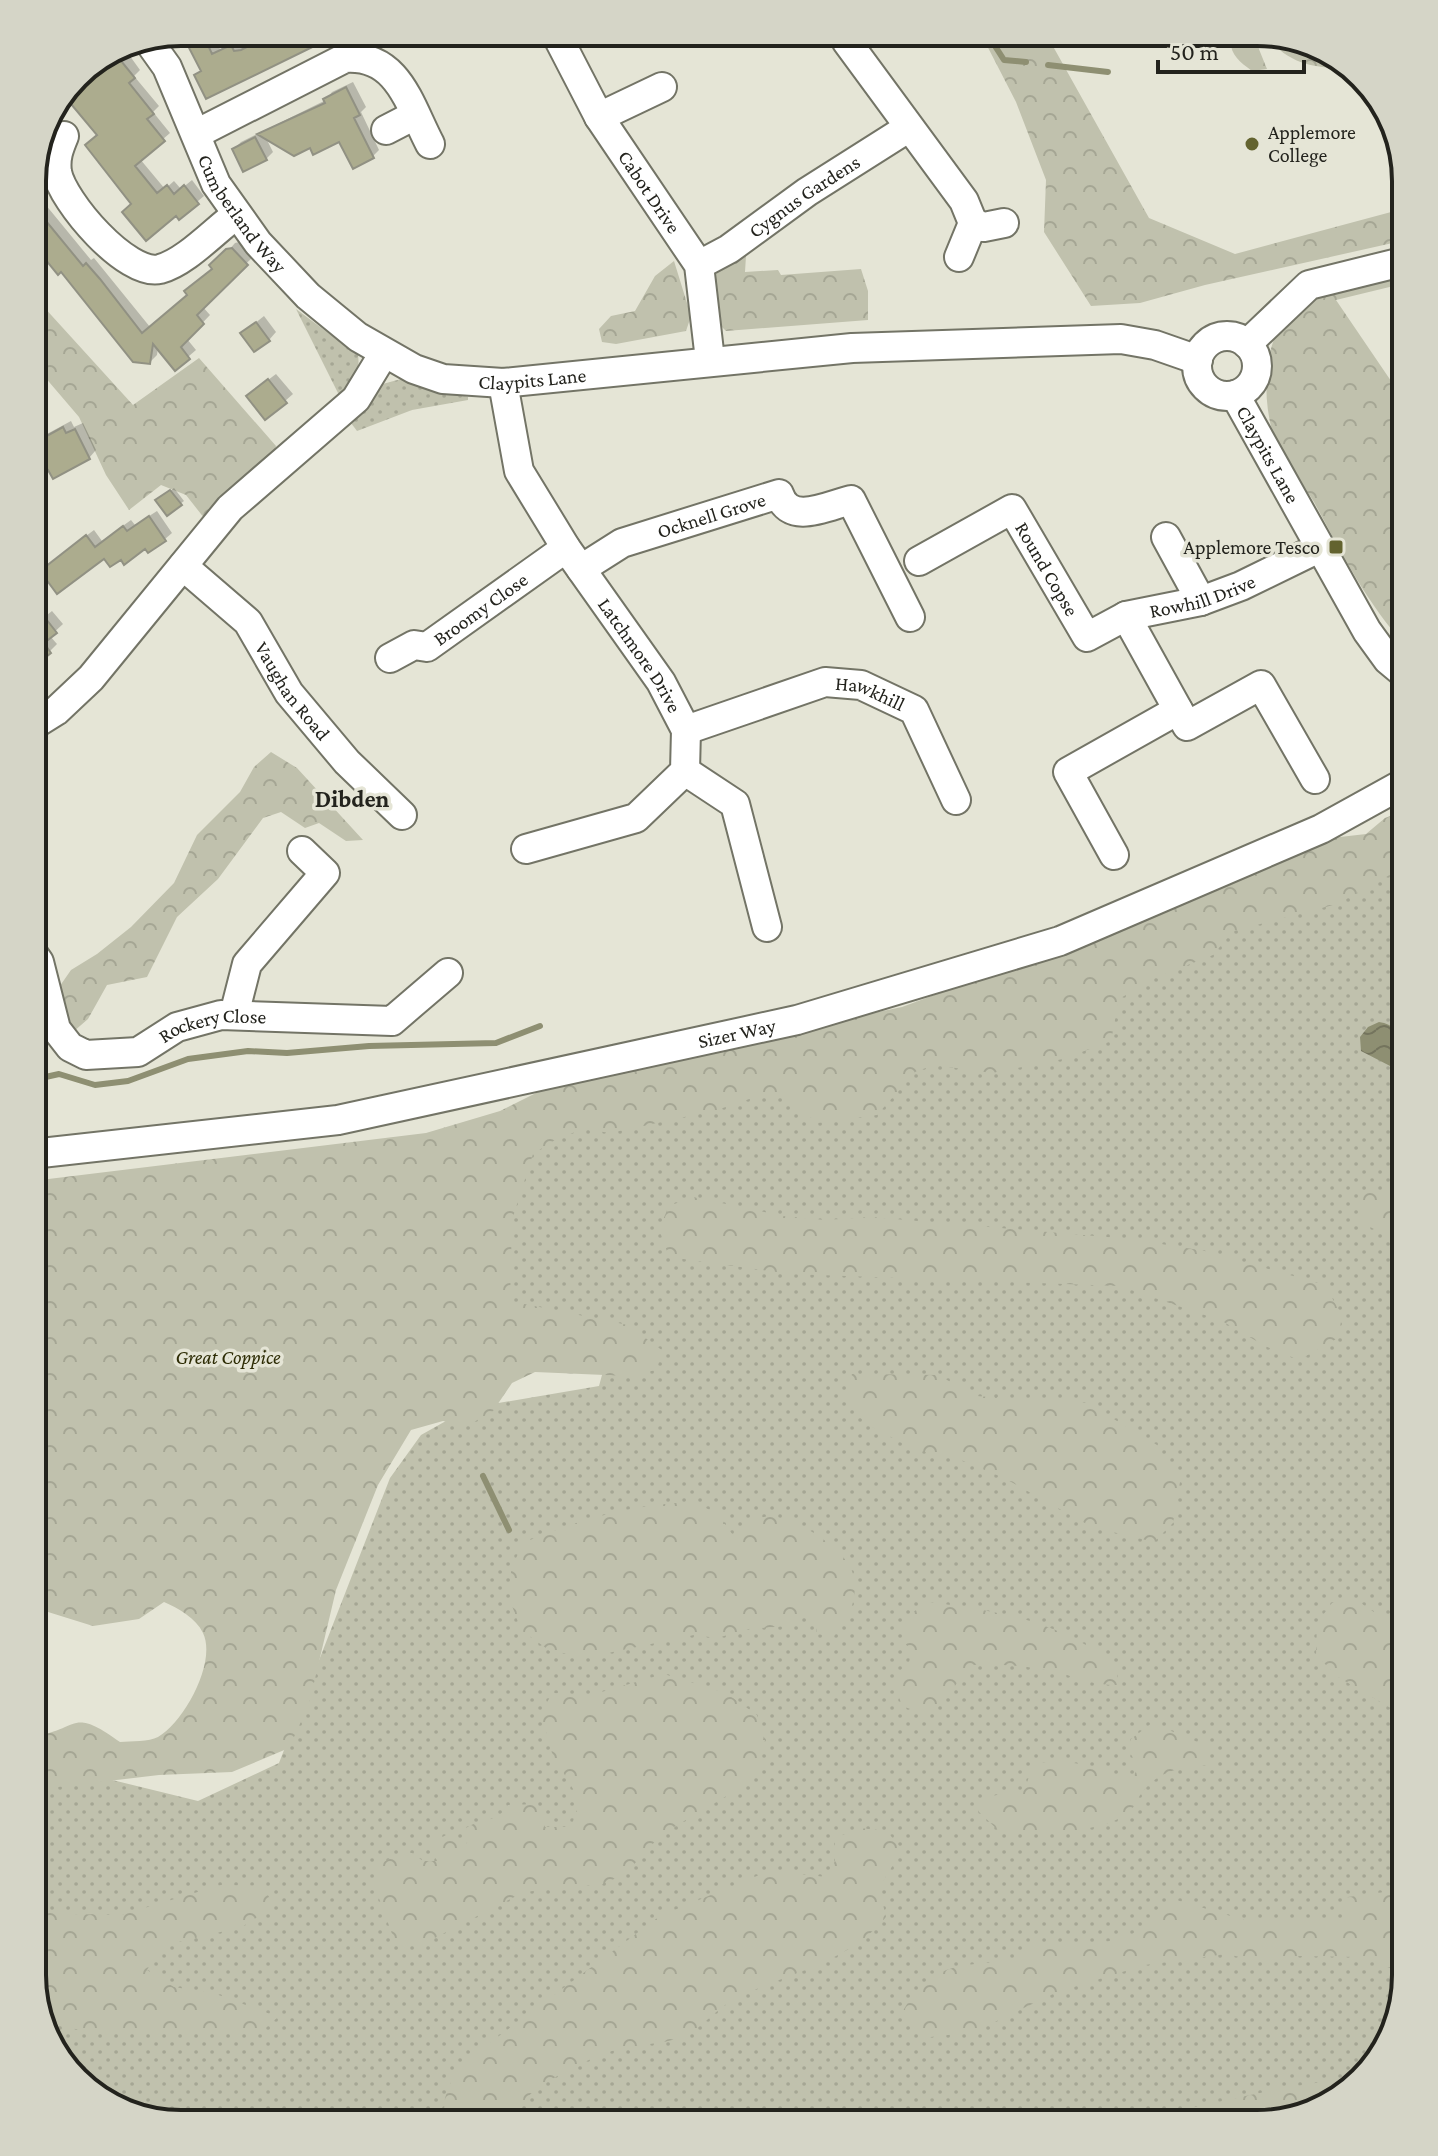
<svg xmlns="http://www.w3.org/2000/svg" width="1438" height="2156" font-family="'Crimson Pro',serif">
  <style>
    .grass { fill: url(#grass-dots) }
    .forest { fill: url(#forest-crowns) }
    .water { fill: url(#water-waves) }
    .shadow { fill: #0003 }
    .lines { fill: none; stroke-linecap: round; stroke-linejoin: round }
    .stream { stroke: #8e8f72; stroke-width: 6 }
    .building { fill: #acac8e; stroke: #919183; stroke-width: 2 }
    .minor-casing { stroke: #737466; stroke-width: 32 }
    .minor { stroke: #fff; stroke-width: 28 }
    .poi-dot { fill: #63632f; stroke: #e5e5d6; stroke-width: 3 }
    .labels { text-anchor: middle; stroke-width: 7; stroke-linejoin: round; paint-order: stroke }
    .poi-label { font-size: 20px; fill: #23231d; stroke: #e5e5d6; text-anchor: start }
    .street-label { font-size: 20px; fill: #23231d; stroke: #e5e5d6 }
    .park-label { font-size: 20px; font-style: italic; fill: #2d2c04; stroke: #e5e5d6 }
    .quarter-label { font-size: 24px; font-weight: bold; fill: #23231d; stroke: #e5e5d6 }
    .rim { fill: none; stroke: #23231d; stroke-width: 4 }
  </style>
  <defs>
    <pattern id="grass-dots" width="8" height="8" patternUnits="userSpaceOnUse" patternTransform="scale(2)"><rect width="8" height="8" fill="#c0c1ad"/><path d="M2 2h.1M6 6h.1" fill="none" stroke="#a5a694" stroke-width="1.8" stroke-linecap="round"/></pattern>
    <pattern id="forest-crowns" width="20" height="18" patternUnits="userSpaceOnUse" patternTransform="scale(2)"><rect width="20" height="18" fill="#c0c1ad"/><path d="M2 6a3 3 0 1 1 6 0M12 15a3 3 0 1 1 6 0" fill="none" stroke="#a5a694"/></pattern>
    <pattern id="water-waves" width="16" height="10" patternUnits="userSpaceOnUse" patternTransform="scale(2)"><rect width="16" height="10" fill="#8e8f72"/><path d="M0 5q4-4 8 0t8 0" fill="none" stroke="#74745d"/></pattern>
  </defs>
  <rect width="100%" height="100%" fill="#e5e5d6"/>
  <path class="grass" d="M 296,309 L 358,355 C 361,374 351,384 340,397 Z
    M 401,379 L 468,397 L 468,400 L 412,410 L 357,431 L 351,423 L 379,385 Z
    M 1406,831 L 1406,1976 L 1386,2050 L 1331,2104 L 1258,2124 L 171,2124 L 106,2104 L 52,2049 L 32,1975 L 32,1783 L 96,1776 L 198,1801 L 279,1763 L 390,1478 L 421,1435 L 469,1408 L 599,1386 L 611,1342 L 455,1287 L 494,1127 L 1044,997 Z"/>
  <path class="forest" d="M 980,32 L 1045,32 L 1149,218 L 1235,254 L 1406,208 L 1406,240 L 1205,285 L 1140,303 L 1091,306 L 1044,232 L 1046,180 L 1016,102 Z
    M 1232,32 L 1252,32 L 1267,69 L 1252,71 C 1237,60 1227,52 1232,32 Z
    M 1265,32 L 1340,57 L 1345,63 L 1339,68 C 1309,68 1281,60 1265,32 Z
    M 746,256 L 745,272 L 778,270 L 781,275 L 861,269 L 868,291 L 868,320 L 726,331 L 717,322 L 713,279 L 722,265 Z
    M 674,261 L 691,316 L 686,331 L 616,344 L 602,342 L 599,329 L 611,316 L 635,311 L 655,276 Z
    M 1406,269 L 1406,283 L 1336,300 L 1406,403 L 1406,646 C 1367,604 1341,552 1314,502 C 1305,486 1289,474 1282,458 C 1256,404 1258,314 1322,286 C 1347,276 1380,274 1406,269 Z
    M 32,294 L 133,405 L 199,358 L 276,446 L 268,469 L 208,523 L 186,495 L 161,485 L 129,510 L 106,475 L 79,417 L 32,362 Z
    M 271,752 L 297,768 L 363,840 L 346,841 L 319,823 L 305,828 L 281,812 L 263,818 L 218,879 L 177,917 L 147,977 L 107,985 L 88,1019 L 73,1032 L 60,1015 L 55,993 L 71,970 L 97,954 L 131,927 L 174,883 L 197,835 L 240,792 L 254,767 Z
    M 1406,810 L 1406,866 L 1337,904 L 1233,931 L 1213,955 L 1155,978 L 1119,999 L 1111,1041 L 1063,1059 L 992,1073 L 934,1065 L 915,1072 L 877,1115 L 817,1123 L 785,1095 L 764,1094 L 717,1110 L 610,1133 L 584,1129 L 558,1138 L 533,1154 L 512,1220 L 510,1301 L 628,1325 L 663,1351 L 656,1370 L 628,1376 L 535,1372 L 512,1383 L 493,1411 L 467,1426 L 443,1421 L 411,1430 L 378,1485 L 336,1590 L 309,1704 L 289,1748 L 232,1772 L 159,1775 L 32,1790 L 32,1736 C 80,1731 69,1705 120,1742 C 131,1741 149,1742 158,1737 C 184,1722 217,1662 203,1633 C 196,1618 178,1608 164,1602 L 139,1619 L 93,1626 L 32,1607 L 32,1181 L 426,1133 L 500,1111 L 570,1076 L 902,1007 L 1018,964 L 1314,840 L 1366,834 L 1385,818 Z
    M 1406,1191 L 1406,1237 L 1386,1235 L 1362,1223 L 1358,1193 Z
    M 693,1197 L 783,1216 L 825,1220 L 871,1217 L 1130,1239 L 1205,1251 L 1325,1285 L 1342,1316 L 1338,1338 L 1299,1360 L 1265,1346 L 1222,1321 L 1120,1286 L 791,1274 L 669,1257 L 659,1229 L 669,1206 Z
    M 852,1374 L 938,1375 L 976,1396 L 1087,1403 L 1157,1445 L 1180,1482 L 1173,1523 L 1154,1542 L 1092,1527 L 1004,1478 L 961,1460 L 920,1451 L 900,1442 L 865,1423 L 844,1396 Z
    M 692,1502 L 717,1513 L 735,1538 C 743,1532 754,1518 764,1517 C 790,1512 847,1549 853,1574 C 859,1598 849,1619 834,1636 L 817,1634 L 814,1615 L 801,1616 L 786,1626 L 749,1629 L 717,1638 L 694,1635 L 589,1657 L 550,1651 L 521,1630 L 511,1603 L 511,1569 L 523,1543 C 577,1520 633,1504 692,1502 Z
    M 1355,1599 L 1397,1628 L 1406,1643 L 1406,1717 L 1338,1677 L 1316,1655 L 1317,1623 L 1332,1603 Z
    M 929,1602 C 1009,1613 1051,1619 1118,1665 L 1117,1685 C 1091,1685 1078,1677 1055,1672 C 1026,1666 1000,1663 971,1665 L 944,1700 L 924,1714 L 902,1706 L 895,1685 L 896,1674 L 909,1663 L 911,1653 L 904,1640 L 905,1617 Z
    M 664,1674 L 726,1693 L 757,1715 L 765,1740 L 759,1769 L 735,1791 L 662,1834 L 625,1874 L 603,1884 L 524,1892 L 419,1946 L 395,1942 L 377,1893 L 378,1865 L 398,1854 L 412,1853 L 423,1861 L 437,1861 L 430,1844 L 446,1835 L 463,1848 L 468,1841 L 466,1828 C 482,1817 497,1824 508,1805 L 537,1804 L 545,1827 L 571,1827 L 580,1801 L 552,1753 L 541,1714 L 552,1693 L 591,1695 Z
    M 1152,1723 L 1207,1746 L 1210,1765 C 1183,1767 1161,1769 1143,1791 C 1138,1797 1135,1807 1129,1812 C 1104,1834 1033,1834 1001,1833 L 979,1812 L 978,1799 L 1025,1789 L 1033,1764 C 1071,1757 1097,1768 1132,1780 L 1138,1767 L 1128,1749 L 1131,1739 Z
    M 860,1828 L 887,1831 L 902,1850 L 879,1888 L 886,1917 C 847,1965 784,1973 733,2000 C 715,2010 702,2028 684,2036 C 660,2046 636,2043 612,2051 C 590,2058 537,2083 523,2102 C 519,2108 516,2117 513,2124 L 443,2124 L 445,2098 L 456,2068 L 660,1916 L 769,1871 L 827,1877 L 835,1861 L 835,1838 Z
    M 1406,1883 L 1406,1974 L 1360,1957 L 1295,1956 L 1263,1962 L 1226,1954 L 1145,1965 L 1057,1992 L 974,2032 L 922,2038 L 902,2013 C 931,1960 964,1965 1018,1961 L 1025,1943 C 1058,1942 1107,1949 1136,1932 C 1152,1922 1153,1908 1173,1899 L 1251,1922 L 1341,1922 L 1348,1897 L 1399,1890 Z
    M 221,1885 L 263,1886 L 274,1906 L 242,1927 L 161,1946 L 147,1970 L 174,1987 L 216,1994 L 278,2017 L 260,2033 L 136,2034 L 64,2028 L 38,1999 L 32,1975 L 32,1905 L 67,1914 L 121,1915 Z
    M 1358,2078 L 1331,2104 L 1258,2124 L 1088,2124 C 1180,2117 1266,2085 1358,2078 Z"/>
  <path class="water" d="M 1379,1022 C 1408,1026 1406,1058 1406,1080 L 1394,1068 L 1361,1051 L 1360,1037 L 1368,1027 Z"/>
  <path class="shadow" d="M 185,32 L 212,32 L 220,49 L 238,40 L 241,45 L 250,44 L 270,32 L 338,32 L 196,75 L 202,69 Z
    M 122,45 L 140,70 L 134,76 L 159,106 L 153,112 L 170,133 L 140,159 L 165,189 L 174,181 L 181,189 L 192,180 L 204,196 L 179,217 L 176,213 L 133,204 L 99,135 L 67,96 L 76,75 Z
    M 353,82 L 366,107 L 361,112 L 379,150 L 372,157 L 340,140 L 311,145 L 266,138 L 273,152 L 266,159 L 234,149 L 241,142 L 326,100 L 332,92 Z
    M 32,197 L 41,207 L 45,204 L 91,260 L 94,258 L 150,327 L 189,295 L 235,243 L 239,242 L 253,257 L 202,306 L 210,315 L 187,339 L 196,350 L 175,368 L 158,347 L 157,355 L 150,362 L 32,241 Z
    M 264,316 L 276,332 L 269,340 L 243,333 Z
    M 276,374 L 293,394 L 285,401 L 256,389 Z
    M 71,421 L 74,427 L 83,423 L 96,450 L 89,458 L 32,473 L 32,442 Z
    M 174,488 L 184,501 L 180,504 L 161,498 Z
    M 157,511 L 172,533 L 165,539 L 121,557 L 49,564 L 94,530 L 102,541 L 131,520 L 135,525 Z
    M 32,545 L 38,558 L 32,564 Z
    M 52,611 L 63,624 L 50,636 L 57,644 L 50,651 L 32,627 Z"/>
  <g class="lines">
    <path class="stream" d="M 986,32 L 1004,60 L 1026,62
      M 1048,65 L 1108,72
      M 32,1080 L 59,1074 L 95,1085 L 128,1081 L 188,1059 L 248,1051 L 287,1053 L 369,1046 L 496,1043 L 540,1026
      M 483,1476 L 509,1530"/>
  </g>
  <path class="building" d="M 276,32 L 343,32 L 206,99 L 194,75 L 201,71 L 186,42 L 203,34 L 212,54 L 231,45 L 234,51 L 241,50 Z
    M 113,51 L 135,78 L 129,83 L 154,114 L 147,119 L 165,141 L 135,166 L 157,193 L 167,185 L 174,194 L 184,185 L 199,204 L 179,220 L 176,216 L 146,241 L 122,212 L 131,204 L 85,145 L 97,135 L 66,98 L 76,75 Z
    M 346,87 L 360,115 L 354,118 L 374,158 L 353,169 L 339,142 L 313,155 L 310,148 L 294,156 L 257,134 L 325,103 L 323,99 Z
    M 255,137 L 267,160 L 243,172 L 232,149 Z
    M 32,204 L 83,266 L 86,263 L 100,279 L 142,333 L 187,295 L 184,291 L 212,269 L 209,265 L 226,249 L 232,248 L 248,265 L 197,315 L 204,324 L 181,347 L 190,359 L 175,371 L 153,344 L 150,364 L 133,362 L 61,272 L 58,275 L 32,243 Z
    M 256,322 L 270,341 L 254,352 L 240,333 Z
    M 268,379 L 287,403 L 265,420 L 246,396 Z
    M 63,427 L 66,433 L 75,429 L 90,459 L 53,479 L 48,470 L 32,475 L 32,444 Z
    M 170,490 L 182,505 L 167,516 L 155,500 Z
    M 149,516 L 166,541 L 148,553 L 145,549 L 124,565 L 121,560 L 110,567 L 104,559 L 57,594 L 40,571 L 86,535 L 95,547 L 123,526 L 127,531 Z
    M 32,601 L 57,633 L 44,643 L 51,653 L 32,668 Z"/>
  <g class="lines">
    <defs>
      <g id="minor">
        <path id="s1" d="M 555,32 L 599,117 L 699,265 L 710,360"/>
        <path d="M 845,32 L 847,42 L 964,201 L 973,223 L 959,257"/>
        <path id="s2" d="M 147,39 L 167,67 L 216,184 L 258,243 L 308,296 L 358,337 L 414,369 L 443,379 L 503,383 L 852,348 L 1121,339 L 1155,345 L 1198,360"/>
        <path d="M 599,117 L 662,87"/>
        <path d="M 386,130 L 415,115"/>
        <path d="M 196,134 L 345,58 C 398,54 409,104 430,144"/>
        <path d="M 64,136 C 59,148 55,158 57,172 C 62,201 127,277 160,269 C 186,262 214,231 236,215"/>
        <path d="M 973,223 L 984,227 L 1004,223"/>
        <path id="s3" d="M 699,265 L 729,249 L 807,192 L 908,128"/>
        <circle cx="1227" cy="366" r="30"/>
        <path d="M 1247,344 L 1309,285 L 1406,261"/>
        <path id="s4" d="M 503,383 L 519,471 L 566,548 L 661,682 L 686,730 L 685,771 L 636,818 L 526,849"/>
        <path id="s5" d="M 1235,395 L 1367,631 L 1388,660 L 1406,675"/>
        <path d="M 1166,537 L 1201,601"/>
        <path id="s6" d="M 919,561 L 1012,509 L 1087,637 L 1126,616 L 1201,601 L 1241,586 L 1319,548"/>
        <path id="s7" d="M 183,566 L 248,622 L 289,693 L 347,762 L 402,815"/>
        <path id="s8" d="M 581,569 L 622,543 L 779,494 C 790,526 827,506 851,500 L 910,617"/>
        <path d="M 1126,616 L 1187,726 L 1261,685 L 1315,779"/>
        <path id="s9" d="M 390,658 L 414,645 L 427,647 L 566,548"/>
        <path d="M 32,726 L 56,711 L 91,678 L 230,508 L 356,399 L 384,353"/>
        <path id="s10" d="M 686,730 L 825,682 L 861,685 L 914,710 L 956,800"/>
        <path d="M 685,771 L 735,804 L 767,927"/>
        <path d="M 1114,855 L 1068,772 L 1178,710"/>
        <path id="s11" d="M 32,952 L 39,962 L 56,1029 L 70,1047 L 86,1055 L 138,1052 L 177,1027 L 221,1015 L 392,1021 L 448,973"/>
        <path d="M 234,1015 L 247,964 L 325,873 L 302,851"/>
        <path id="s12" d="M 32,1154 L 338,1120 L 797,1020 L 1060,941 L 1321,829 L 1406,782"/>
      </g>
    </defs>
    <use href="#minor" class="minor-casing"/>
    <use href="#minor" class="minor"/>
  </g>
  <g class="poi-dot">
    <circle cx="1252" cy="144" r="8"/>
    <rect x="1328" y="539" width="16" height="16" rx="4"/>
  </g>
  <g class="labels">
    <g class="poi-label">
      <text x="1268" y="139">Applemore<tspan x="1268" dy="23">College</tspan></text>
      <text x="1320" y="554" text-anchor="end">Applemore Tesco</text>
    </g>
    <g class="street-label">
      <text dy="7" stroke="none"><textPath href="#s1" startOffset="186">Cabot Drive</textPath></text>
      <text dy="7" stroke="none"><textPath href="#s3" startOffset="126">Cygnus Gardens</textPath></text>
      <text dy="7" stroke="none"><textPath href="#s2" startOffset="200">Cumberland Way</textPath></text>
      <text dy="7" stroke="none"><textPath href="#s2" startOffset="556">Claypits Lane</textPath></text>
      <text dy="7" stroke="none"><textPath href="#s5" startOffset="68">Claypits Lane</textPath></text>
      <text dy="7" stroke="none"><textPath href="#s8" startOffset="142">Ocknell Grove</textPath></text>
      <text dy="7" stroke="none"><textPath href="#s6" startOffset="176">Round Copse</textPath></text>
      <text dy="7" stroke="none"><textPath href="#s6" startOffset="378">Rowhill Drive</textPath></text>
      <text dy="7" stroke="none"><textPath href="#s9" startOffset="106">Broomy Close</textPath></text>
      <text dy="7" stroke="none"><textPath href="#s4" startOffset="310">Latchmore Drive</textPath></text>
      <text dy="7" stroke="none"><textPath href="#s7" startOffset="168">Vaughan Road</textPath></text>
      <text dy="7" stroke="none"><textPath href="#s10" startOffset="194">Hawkhill</textPath></text>
      <text dy="7" stroke="none"><textPath href="#s11" startOffset="256">Rockery Close</textPath></text>
      <text dy="7" stroke="none"><textPath href="#s12" startOffset="716">Sizer Way</textPath></text>
    </g>
    <g class="park-label">
      <text x="228" y="1364">Great Coppice</text>
    </g>
    <g class="quarter-label">
      <text x="352" y="807">Dibden</text>
    </g>
  </g>
  <path d="M0 0H1438V2156H0ZM181 46H1257A135 135 0 0 1 1392 181V1975A135 135 0 0 1 1257 2110H181A135 135 0 0 1 46 1975V181A135 135 0 0 1 181 46Z" fill="#d5d5c7" fill-rule="evenodd"/>
  <path class="rim" d="M181 46H1257A135 135 0 0 1 1392 181V1975A135 135 0 0 1 1257 2110H181A135 135 0 0 1 46 1975V181A135 135 0 0 1 181 46Z"/>
  <path d="M1158 60v12h146v-12" fill="none" stroke="#23231d" stroke-width="4"/>
  <text x="1170" y="60" font-size="24" fill="#23231d" stroke="#e5e5d6" stroke-width="6" paint-order="stroke">50 m</text>
</svg>
